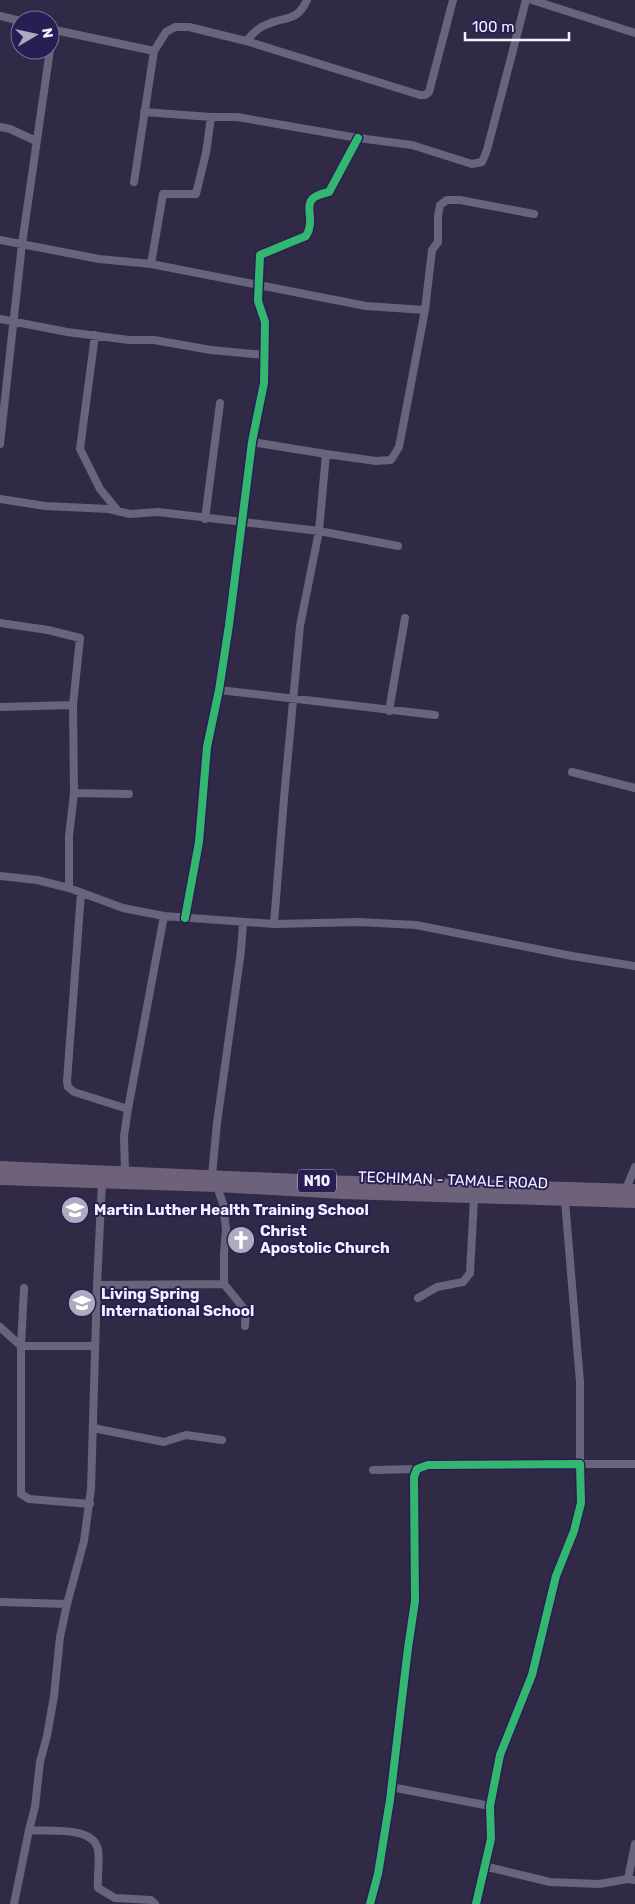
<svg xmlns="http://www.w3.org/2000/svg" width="635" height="1904" font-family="Rubik,sans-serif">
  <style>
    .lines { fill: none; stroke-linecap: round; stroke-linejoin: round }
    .minor { stroke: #67647b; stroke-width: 8 }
    .trunk { stroke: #6e627a; stroke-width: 12 }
    .cycleway-casing { stroke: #291e53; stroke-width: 11 }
    .cycleway { stroke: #33b770; stroke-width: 8 }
    .labels { text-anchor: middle; stroke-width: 4; stroke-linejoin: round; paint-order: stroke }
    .shield { fill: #291e53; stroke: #b5b2cb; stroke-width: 1 }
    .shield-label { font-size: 14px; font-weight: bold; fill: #f1f1ff }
    .street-label { font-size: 15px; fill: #f1f1ff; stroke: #291e53 }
    .poi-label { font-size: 15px; font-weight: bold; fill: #f1f1ff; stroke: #291e53; text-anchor: start }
  </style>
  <rect width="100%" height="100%" fill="#302a47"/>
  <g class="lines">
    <path class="minor" d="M 532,0 L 635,33
      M 0,16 L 20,21
      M 50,29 L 154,51
      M 246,41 C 253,34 258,27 268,24 C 286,16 297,22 307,0
      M 50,48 L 53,30
      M 144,112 L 211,117 L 237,117 L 358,138 L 412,145 L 472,164 L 482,162 L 487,150 L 526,0
      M 0,127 L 10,129 L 36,141
      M 134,182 L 154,51 L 166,32 L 175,27 L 189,27 L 246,41 L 420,95 L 425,95 L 429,92 L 453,0
      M 0,240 L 99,259 L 151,264 L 366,306 L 425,310
      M 151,264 L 163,194 L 196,194 L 206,153 L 211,117
      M 0,319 L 67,332 L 129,340 L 154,340 L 211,350 L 265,355
      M 95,335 L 80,449 L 100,489 L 118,511
      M 252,442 L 326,454 L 319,531 L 300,626 L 284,798 L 274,924
      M 0,444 L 22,244 L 50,50
      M 326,454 L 376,461 L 391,460 L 399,447 L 425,310 L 432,250 L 438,242 L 438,216 L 440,205 L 447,200 L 460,200 L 534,214
      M 0,499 L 45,506 L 109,509 L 130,514 L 158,512 L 319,531 L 398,546
      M 205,519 L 220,403
      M 0,623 L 48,630 L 80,638 L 73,705 L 74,793 L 69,836 L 69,888
      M 219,690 L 435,715
      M 0,707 L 73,705
      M 389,711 L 405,618
      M 572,772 L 635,788
      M 74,793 L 129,794
      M 0,876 L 37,880 L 69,888 L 123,908 L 164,916 L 274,924 L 359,922 L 416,925 L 572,956 L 635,966
      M 81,893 L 67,1081 L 68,1087 L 74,1092 L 128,1109
      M 185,918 L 199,842 L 207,747 L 219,690 L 229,625 L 252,442 L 264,383 L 265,322 L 258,301 L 260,255 L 306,236 C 319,215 294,199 329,192 L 358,138
      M 125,1172 L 124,1136 L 128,1109 L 164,916
      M 212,1175 L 217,1123 L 241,951 L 243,922
      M 217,1186 L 223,1204 L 226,1229 L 224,1253 L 224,1284 L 246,1311 L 245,1326
      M 626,1189 L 635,1167
      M 565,1200 L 580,1382 L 580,1464 L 635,1464
      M 97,1285 L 224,1284
      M 24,1288 L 21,1346 L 21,1494 L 29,1499 L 90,1504
      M 418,1298 L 437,1287 L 463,1282 L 470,1273 L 474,1198
      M 0,1327 L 21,1346 L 95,1346
      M 93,1428 L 164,1442 L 186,1435 L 222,1440
      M 373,1470 L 417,1469
      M 0,1602 L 67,1604 L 84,1541 L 91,1489 L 97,1285 L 102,1182
      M 391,1787 L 490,1806
      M 29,1830 C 46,1832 94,1825 98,1850 C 100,1862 97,1876 98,1888 L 115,1898 L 151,1900 L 155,1904
      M 484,1866 L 550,1882 L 599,1884 L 628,1879 L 635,1880
      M 628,1879 L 635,1844
      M 14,1904 L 29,1830 L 35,1807 L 40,1762 L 47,1736 L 54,1696 L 60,1637 L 67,1604
      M 370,1904 L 378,1874 L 390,1800 L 408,1648 L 415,1601 L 414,1477 L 417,1469 L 428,1465 L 580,1464 L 581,1503 L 574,1531 L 556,1576 L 532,1675 L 500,1755 L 490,1806 L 491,1839 L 476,1904"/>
    <path class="trunk" d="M 0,1167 L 321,1181 L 635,1190
      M 0,1179 L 217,1186 L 343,1193 L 635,1202"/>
    <defs>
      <path id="cycleway" d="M 185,918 L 199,842 L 207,747 L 219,690 L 229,625 L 252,442 L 264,383 L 265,322 L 258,301 L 260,255 L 306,236 C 319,215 294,199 329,192 L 358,138
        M 370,1904 L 378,1874 L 390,1800 L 408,1648 L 415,1601 L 414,1477 L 417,1469 L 428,1465 L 580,1464 L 581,1503 L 574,1531 L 556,1576 L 532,1675 L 500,1755 L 490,1806 L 491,1839 L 476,1904"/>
    </defs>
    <use href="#cycleway" class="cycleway-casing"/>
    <use href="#cycleway" class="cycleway"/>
  </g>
  <defs>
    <symbol id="school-disc" viewBox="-11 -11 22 22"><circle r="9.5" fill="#adabbf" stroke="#291e53"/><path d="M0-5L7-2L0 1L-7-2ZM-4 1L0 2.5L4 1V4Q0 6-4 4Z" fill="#fff"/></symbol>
    <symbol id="church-disc" viewBox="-11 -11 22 22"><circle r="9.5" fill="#adabbf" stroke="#291e53"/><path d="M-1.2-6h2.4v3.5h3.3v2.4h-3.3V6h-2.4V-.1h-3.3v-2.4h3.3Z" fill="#fff"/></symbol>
  </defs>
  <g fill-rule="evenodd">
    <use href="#school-disc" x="59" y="1194" width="32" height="32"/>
    <use href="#church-disc" x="225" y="1224" width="32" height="32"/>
    <use href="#school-disc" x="66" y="1287" width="32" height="32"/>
  </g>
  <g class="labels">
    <rect class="shield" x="298" y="1169.5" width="38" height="23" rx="4"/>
    <g class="shield-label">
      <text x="317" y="1186">N10</text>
    </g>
    <g class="street-label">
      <text transform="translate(453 1180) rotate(2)" y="5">TECHIMAN - TAMALE ROAD</text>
    </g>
    <g class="poi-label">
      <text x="94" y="1215">Martin Luther Health Training School</text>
      <text x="260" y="1236">Christ<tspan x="260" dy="17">Apostolic Church</tspan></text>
      <text x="101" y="1299">Living Spring<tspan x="101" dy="17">International School</tspan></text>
    </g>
  </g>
  <g transform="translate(35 35) rotate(81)"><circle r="24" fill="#291e53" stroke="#797298"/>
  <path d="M0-4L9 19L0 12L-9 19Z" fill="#adabbf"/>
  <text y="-8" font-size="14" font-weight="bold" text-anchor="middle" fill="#f1f1ff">N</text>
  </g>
  <path d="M465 32v8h104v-8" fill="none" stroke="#f1f1ff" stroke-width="2.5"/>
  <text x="472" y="32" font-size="15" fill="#f1f1ff" stroke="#291e53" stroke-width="4" paint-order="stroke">100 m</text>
</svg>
